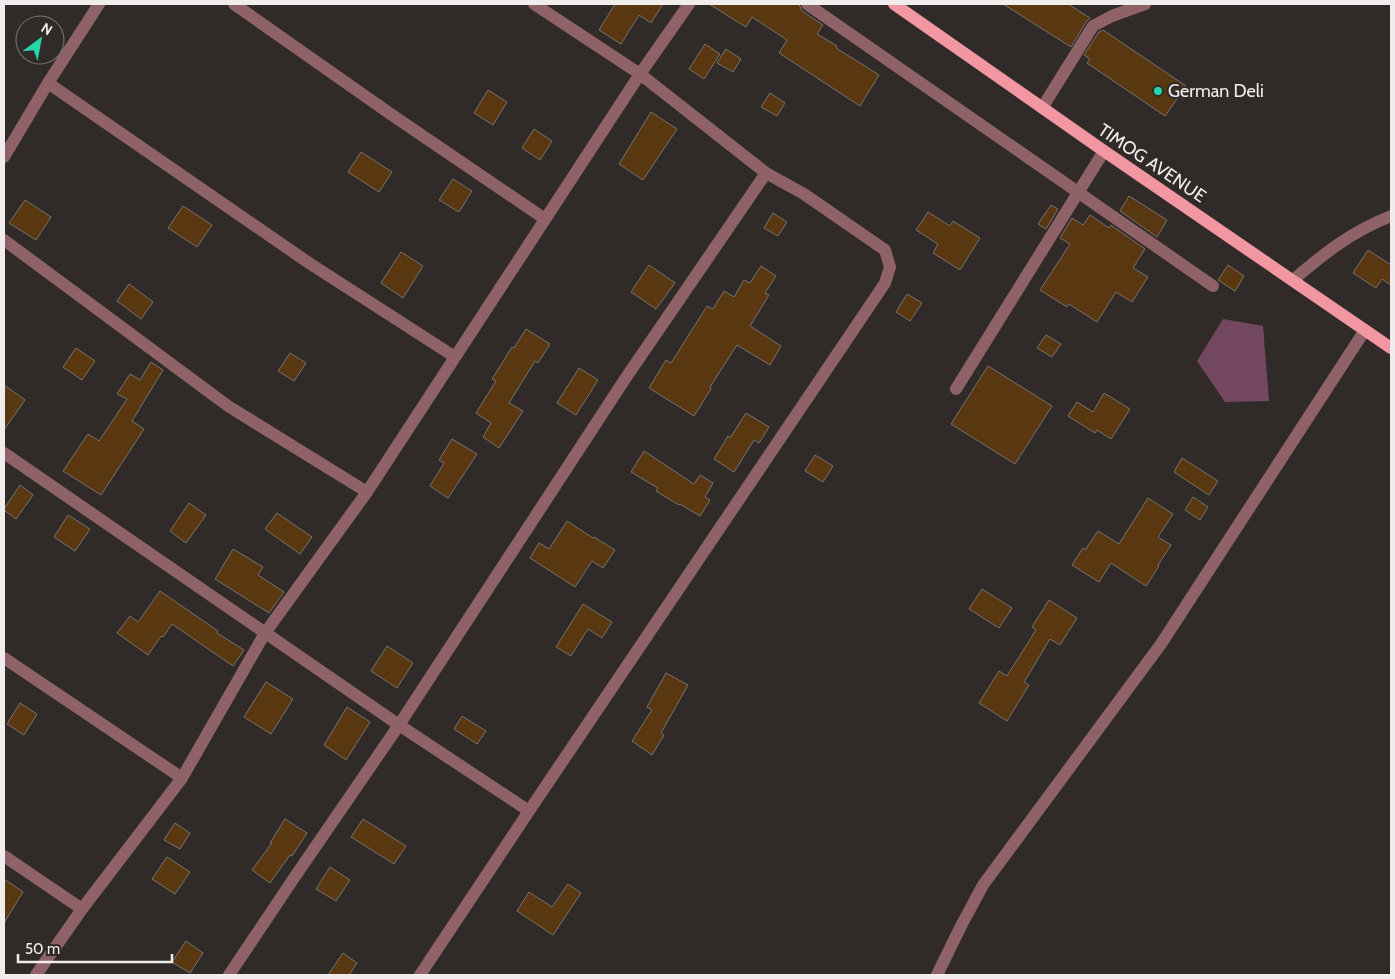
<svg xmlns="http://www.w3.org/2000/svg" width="1395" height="979" font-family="Cabin,sans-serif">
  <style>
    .water { fill: #744760 }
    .building { fill: #593711; stroke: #77736f }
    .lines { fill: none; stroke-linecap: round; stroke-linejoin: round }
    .minor { stroke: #8f6267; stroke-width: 12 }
    .major { stroke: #f296a2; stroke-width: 12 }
    .poi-dot { fill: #27d5ad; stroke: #302b29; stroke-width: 2 }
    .labels { text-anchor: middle; stroke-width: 4; stroke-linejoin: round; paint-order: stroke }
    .poi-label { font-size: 18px; fill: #f0edec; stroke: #302b29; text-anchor: start }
    .street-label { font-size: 18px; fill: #f0edec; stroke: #302b29 }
  </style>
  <rect width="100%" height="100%" fill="#302b29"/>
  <path class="water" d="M 1223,319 L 1263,326 L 1269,401 L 1225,402 L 1197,361 Z"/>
  <path class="building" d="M 615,4 L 663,4 L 651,23 L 639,15 L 621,44 L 599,30 Z
    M 709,4 L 799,4 L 802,11 L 823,25 L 817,34 L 837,46 L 836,48 L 879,75 L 860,106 L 779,53 L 787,40 L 752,17 L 746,27 Z
    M 1003,4 L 1068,4 L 1090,18 L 1086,22 L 1071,47 Z
    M 1103,30 L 1186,86 L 1165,116 L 1087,63 L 1090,59 L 1084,55 L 1099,32 Z
    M 705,44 L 720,54 L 704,79 L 689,69 Z
    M 726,49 L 741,59 L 733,72 L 717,63 Z
    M 488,90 L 507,102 L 493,125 L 474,113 Z
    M 770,93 L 785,103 L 777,116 L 761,107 Z
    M 651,112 L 677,129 L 643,180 L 619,164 Z
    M 534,129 L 552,141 L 540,160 L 522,148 Z
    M 361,152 L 392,172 L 379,192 L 348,172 Z
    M 453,179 L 472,191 L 459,212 L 439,200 Z
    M 1129,196 L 1167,220 L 1157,237 L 1120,211 Z
    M 25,200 L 51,217 L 36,240 L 9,223 Z
    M 1051,205 L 1058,209 L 1046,229 L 1038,224 Z
    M 183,206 L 212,225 L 197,247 L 168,228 Z
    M 928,212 L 950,226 L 953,221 L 980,238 L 960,270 L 933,253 L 938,244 L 916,230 Z
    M 773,213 L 787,222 L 778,236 L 764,228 Z
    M 1090,215 L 1109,228 L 1111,225 L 1145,249 L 1133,268 L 1148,277 L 1132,302 L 1116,292 L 1097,322 L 1069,304 L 1067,307 L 1040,290 L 1070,244 L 1060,238 L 1072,218 L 1083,225 Z
    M 1368,250 L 1391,265 L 1391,285 L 1382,279 L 1376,288 L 1353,273 Z
    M 401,252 L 423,266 L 403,298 L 381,283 Z
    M 649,265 L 675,283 L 656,309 L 631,292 Z
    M 1228,265 L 1244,276 L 1235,291 L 1218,280 Z
    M 761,266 L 776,276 L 765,293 L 769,295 L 750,326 L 781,346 L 770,365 L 737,345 L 710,387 L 711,389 L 694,416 L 649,388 L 666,360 L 671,363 L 707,306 L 713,309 L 724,291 L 734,297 L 744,280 L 750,283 Z
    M 129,284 L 153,302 L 141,319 L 117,301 Z
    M 907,294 L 922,303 L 910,321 L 896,312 Z
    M 526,329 L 550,344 L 538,363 L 535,361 L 509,403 L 523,411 L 499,448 L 483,437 L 491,423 L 476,413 L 496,381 L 492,379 L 512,347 L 514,348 Z
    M 1046,335 L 1061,344 L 1052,357 L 1037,348 Z
    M 76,348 L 95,361 L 82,380 L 63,367 Z
    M 290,353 L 306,363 L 294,381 L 278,371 Z
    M 151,362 L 163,370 L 132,421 L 144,429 L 101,495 L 63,471 L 88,434 L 99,441 L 127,399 L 117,394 L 130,374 L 140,380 Z
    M 988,366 L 1052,406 L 1015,464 L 951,424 Z
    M 579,368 L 598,380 L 576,415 L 557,403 Z
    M 4,385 L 25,400 L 4,430 Z
    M 1104,393 L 1130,409 L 1111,439 L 1097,430 L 1095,433 L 1068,416 L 1077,402 L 1093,412 Z
    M 746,413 L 769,427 L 759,443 L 754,440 L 734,472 L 714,459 L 728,436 L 730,438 Z
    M 452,439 L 477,454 L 448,498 L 430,486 L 444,463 L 439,460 Z
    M 644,451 L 694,484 L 700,475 L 713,483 L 705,497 L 710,500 L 700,516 L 680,504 L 679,505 L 656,491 L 658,488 L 631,472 Z
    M 815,455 L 833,466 L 823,482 L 805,471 Z
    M 1182,458 L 1218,481 L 1209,495 L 1174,472 Z
    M 20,485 L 33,495 L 16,519 L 4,510 L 4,509 Z
    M 1193,497 L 1208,507 L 1200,520 L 1185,510 Z
    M 1148,498 L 1173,514 L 1158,537 L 1171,545 L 1158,565 L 1159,566 L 1146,586 L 1111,563 L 1099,582 L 1072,565 L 1083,548 L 1085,550 L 1098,531 L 1119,544 Z
    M 189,503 L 206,515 L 186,543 L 170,531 Z
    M 277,513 L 312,537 L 300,554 L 265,529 Z
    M 68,515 L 90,529 L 75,551 L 54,537 Z
    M 567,521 L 593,538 L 594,537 L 615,550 L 603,568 L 592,561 L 575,587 L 530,558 L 539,543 L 549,549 Z
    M 233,549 L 263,567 L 258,575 L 284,592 L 269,613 L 215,579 Z
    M 982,589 L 1012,608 L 999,628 L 969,609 Z
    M 160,591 L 218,631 L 217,633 L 244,650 L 233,666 L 172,624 L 163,637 L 161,636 L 148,655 L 117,633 L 130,616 L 138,622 Z
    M 1049,600 L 1077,618 L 1060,645 L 1050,639 L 1024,682 L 1029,685 L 1007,721 L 979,703 L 999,671 L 1007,676 L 1036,630 L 1032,627 Z
    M 583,604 L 612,622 L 602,638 L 588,629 L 571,656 L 556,647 Z
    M 387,646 L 413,663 L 397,688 L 371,671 Z
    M 666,673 L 688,685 L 661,733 L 664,735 L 652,755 L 632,741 L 652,710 L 647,707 Z
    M 266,682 L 293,699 L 271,734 L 244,717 Z
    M 20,703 L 37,714 L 24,735 L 7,724 Z
    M 347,707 L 370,722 L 346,760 L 324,745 Z
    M 462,716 L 486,731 L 477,744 L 454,729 Z
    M 285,819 L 307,833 L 292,856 L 290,855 L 270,883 L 252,870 L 272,843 L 270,843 Z
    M 363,819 L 406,846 L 394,864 L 351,837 Z
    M 175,823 L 190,833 L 180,849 L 164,840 Z
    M 167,857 L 190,872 L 175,894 L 152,879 Z
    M 330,867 L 350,880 L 336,901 L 316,889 Z
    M 4,879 L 23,892 L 4,923 Z
    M 568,884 L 581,893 L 553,935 L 517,911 L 529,892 L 552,907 Z
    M 186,941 L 203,953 L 190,973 L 172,962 Z
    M 343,953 L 357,963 L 349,975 L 328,975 Z"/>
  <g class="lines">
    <path class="minor" d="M 234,4 L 392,115 L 545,219
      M 807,4 L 1213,286
      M 48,83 L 309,263 L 455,357
      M 1042,108 L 1093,26 L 1112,16 L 1145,4
      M 4,157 L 48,83 L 99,4
      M 4,240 L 228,406 L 367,492
      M 1293,280 C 1326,252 1351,232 1391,216
      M 956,389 L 1104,151
      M 4,453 L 399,725 L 529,811
      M 4,658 L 182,778
      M 4,856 L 82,909
      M 36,975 L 82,909 L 182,778 L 265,633 L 367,492 L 640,74 L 689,4
      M 229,975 L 294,878 L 399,725 L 625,379 L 766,173
      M 420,975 L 529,811 L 885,283 L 890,267 L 885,250 L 804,194 L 766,173 L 640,74 L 534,4
      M 937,975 L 961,926 L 983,885 L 1161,644 L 1365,330"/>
    <path class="major" d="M 894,4 L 1104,151 L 1391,348"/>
  </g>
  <circle class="poi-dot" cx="1158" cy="91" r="5"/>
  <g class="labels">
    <g class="poi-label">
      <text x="1168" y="97">German Deli</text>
    </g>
    <g class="street-label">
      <text transform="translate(1152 163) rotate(34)" y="6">TIMOG AVENUE</text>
    </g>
  </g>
  <rect width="1395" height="979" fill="none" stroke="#f0edec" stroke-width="10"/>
  <g transform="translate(40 40) rotate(32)"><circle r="24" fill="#302b29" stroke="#7d7977"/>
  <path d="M0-4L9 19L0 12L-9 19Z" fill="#27d5ad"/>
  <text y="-8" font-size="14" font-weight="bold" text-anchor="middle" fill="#f0edec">N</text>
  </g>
  <path d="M18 954v8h154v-8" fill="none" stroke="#f0edec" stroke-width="2.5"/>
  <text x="25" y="954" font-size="15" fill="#f0edec" stroke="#302b29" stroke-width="4" paint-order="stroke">50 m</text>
</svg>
